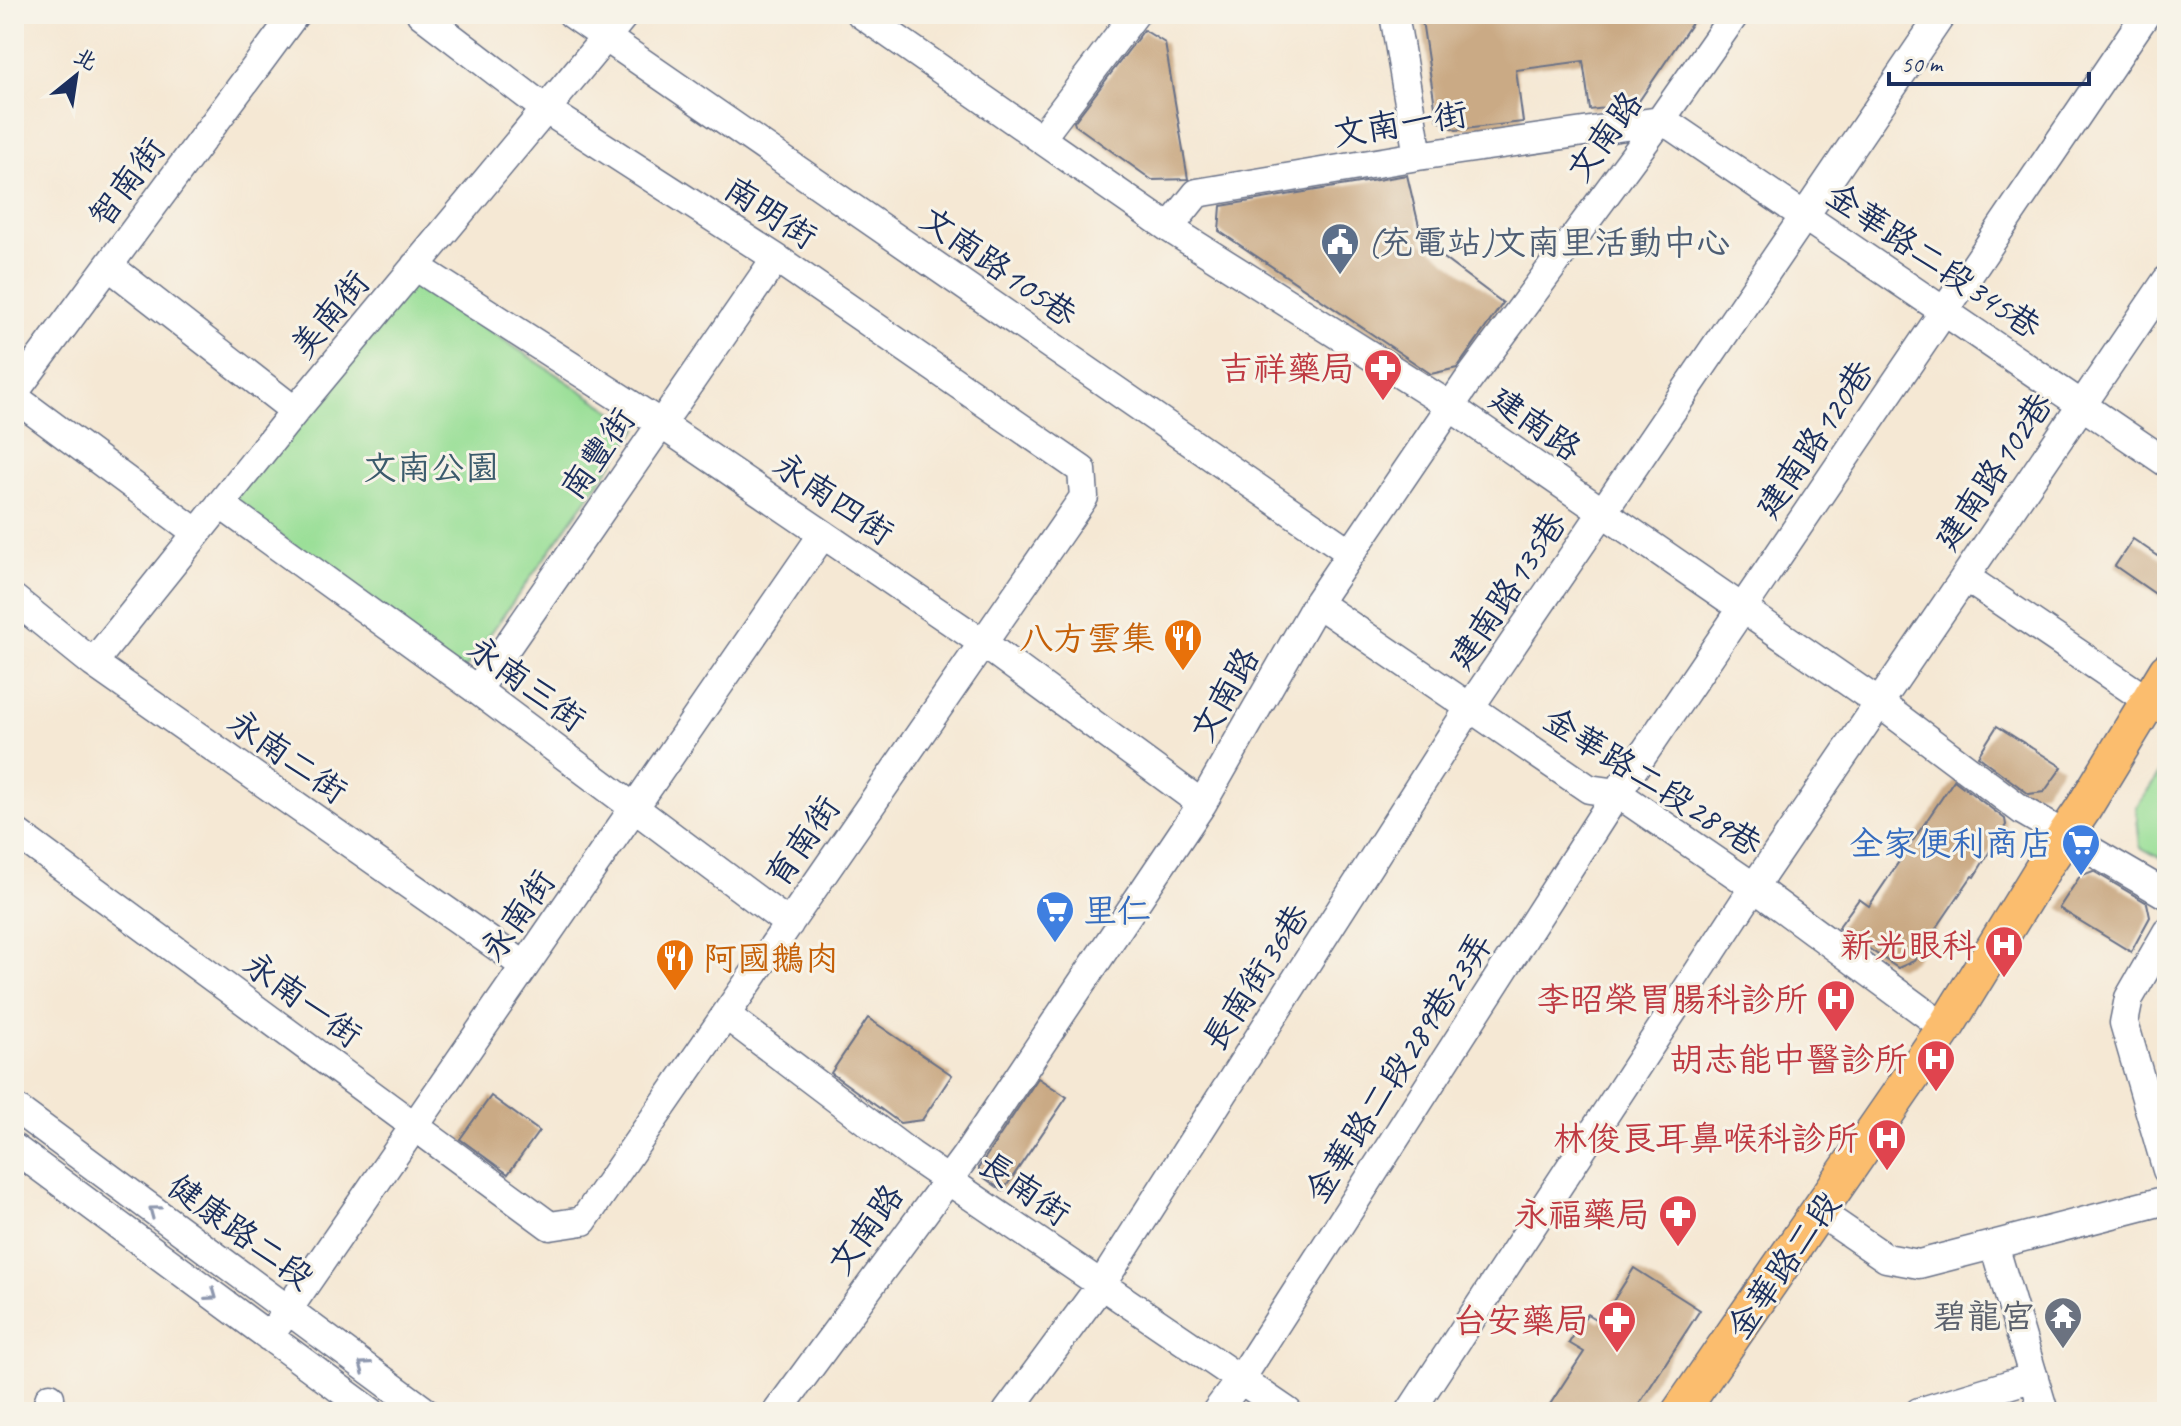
<svg xmlns="http://www.w3.org/2000/svg" width="2181" height="1426" font-family="Caveat,'LXGW WenKai TC',sans-serif">
  <style>
    .green { fill: #9adf97; stroke: #5a877a; stroke-width: 2 }
    .building { fill: #caaa85 }
    .lines { fill: none; stroke-linecap: round; stroke-linejoin: round }
    .minor-casing { stroke: #677087; stroke-width: 31 }
    .major-casing { stroke: #677087; stroke-width: 39 }
    .minor { stroke: #fff; stroke-width: 28 }
    .major { stroke: #fbbd6e; stroke-width: 36 }
    .oneway { stroke: #8d97ae }
    .labels { text-anchor: middle; stroke-width: 6; stroke-linejoin: round; paint-order: stroke }
    .street-label { font-size: 34px; fill: #1b2f5e; stroke: #f7f3e8 }
    .service-label { font-size: 34px; fill: #4e5e75; stroke: #f7f3e8; text-anchor: start }
    .health-label { font-size: 34px; fill: #be3a42; stroke: #f7f3e8; text-anchor: end }
    .park-label { font-size: 34px; fill: #3b5b6c; stroke: #f7f3e8 }
    .food-label { font-size: 34px; fill: #c56008; stroke: #f7f3e8; text-anchor: end }
    .shop-label { font-size: 34px; fill: #366cbe; stroke: #f7f3e8; text-anchor: end }
    .worship-label { font-size: 34px; fill: #5b616d; stroke: #f7f3e8; text-anchor: end }
  </style>
  <rect width="100%" height="100%" fill="#f7f3e8"/>
  <filter id="ink" filterUnits="userSpaceOnUse"><feTurbulence type="fractalNoise" baseFrequency=".0125" numOctaves="2"/><feDisplacementMap in="SourceGraphic" scale="16" xChannelSelector="R" yChannelSelector="G"/><feConvolveMatrix kernelMatrix="1 2 1 2 8 2 1 2 1" color-interpolation-filters="sRGB"/></filter>
  <filter id="wash" filterUnits="userSpaceOnUse"><feTurbulence type="fractalNoise" baseFrequency=".006" numOctaves="4" result="noise"/><feDisplacementMap in="SourceGraphic" scale="32" xChannelSelector="R" yChannelSelector="G"/><feGaussianBlur stdDeviation="1.8" result="paint"/><feColorMatrix in="noise" values="0 0 0 0 0 0 0 0 0 0 0 0 0 0 0 0 0 1.4 0 .05"/><feComposite in="paint" operator="in"/></filter>
  <g filter="url(#wash)">
    <rect width="100%" height="100%" fill="#f5e8d4"/>
    <path class="green" d="M 405,275 L 638,428 L 462,673 L 220,490 Z
      M 2167,761 L 2167,862 L 2140,847 L 2136,808 Z"/>
    <g id="blocks">
      <path class="building" d="M 1421,14 L 1698,14 L 1637,104 L 1590,110 L 1583,61 L 1516,70 L 1523,122 L 1456,130 L 1437,119 Z
        M 1144,30 L 1165,43 L 1188,179 L 1152,180 L 1075,125 L 1074,122 Z
        M 1407,175 L 1423,243 L 1503,303 L 1457,368 L 1431,374 L 1219,231 L 1221,206 Z
        M 2133,539 L 2167,562 L 2167,602 L 2115,566 Z
        M 1997,726 L 2062,767 L 2044,792 L 2029,794 L 1978,756 Z
        M 1954,780 L 2005,819 L 2006,825 L 1974,877 L 1972,876 L 1914,961 L 1898,968 L 1838,928 L 1859,899 L 1869,906 Z
        M 2093,871 L 2147,903 L 2150,917 L 2131,952 L 2059,908 L 2080,876 Z
        M 868,1018 L 952,1075 L 922,1120 L 900,1123 L 831,1073 Z
        M 1038,1078 L 1067,1097 L 1003,1191 L 979,1174 L 979,1167 Z
        M 491,1096 L 539,1131 L 508,1174 L 460,1139 Z
        M 1634,1268 L 1700,1310 L 1634,1412 L 1545,1412 L 1584,1352 L 1569,1343 L 1587,1314 L 1600,1322 Z"/>
    </g>
  </g>
  <g filter="url(#ink)">
    <use href="#blocks" fill-opacity="0" stroke="#677087" stroke-width="2"/>
    <g class="lines">
      <defs>
        <path id="minor" d="M 572,14 L 1351,553
          M 861,14 L 1169,228 L 1436,397 L 1879,703 L 2023,811 L 2167,895
          M 1394,14 L 1418,156
          M 1041,138 L 1135,14
          M 1169,228 L 1197,193 L 1418,156 L 1660,121 L 1673,127 L 2167,463
          M 109,266 L 295,411
          M 415,266 L 661,424 L 983,643 L 1202,804
          M 14,393 L 295,14
          M 14,397 L 197,533
          M 220,504 L 477,690 L 789,924
          M 1965,577 L 2147,700
          M 14,599 L 93,663 L 525,966
          M 1317,603 L 1589,789 L 1617,793 L 1754,887 L 1945,1028
          M 93,663 L 295,411 L 625,14
          M 477,690 L 776,258
          M 14,831 L 550,1226 L 583,1221 L 1084,497 L 1082,470 L 776,258 L 545,109 L 421,14
          M 2167,932 L 2129,998 L 2124,1023 L 2167,1170
          M 726,1015 L 911,1155 L 1288,1412
          M 14,1107 L 426,1412
          M 14,1148 L 371,1412
          M 1819,1212 L 1886,1258 L 1919,1264 L 2167,1200
          M 1994,1245 L 2044,1412
          M 269,1337 L 823,534
          M 45,1412 L 50,1397
          M 777,1412 L 965,1157 L 1202,804 L 1317,603 L 1467,382 L 1660,121 L 1735,14
          M 1007,1412 L 1101,1285 L 1470,707 L 1942,14
          M 1216,1412 L 1240,1380 L 1617,793 L 2146,14
          M 1410,1412 L 1754,887 L 2167,280
          M 1919,1412 L 2034,1377"/>
        <path id="major" d="M 1680,1412 L 1945,1028 L 2045,865 L 2083,809 L 2167,671"/>
      </defs>
      <use href="#minor" class="minor-casing"/>
      <use href="#major" class="major-casing"/>
      <use href="#minor" class="minor"/>
      <use href="#major" class="major"/>
    </g>
    <defs><path id="oneway-chevron" d="M-2-3.5L2.5 0L-2 3.5" fill="none" stroke-width="1.6" stroke-linecap="round" stroke-linejoin="round" transform="scale(2)"/></defs>
    <g class="oneway">
      <use href="#oneway-chevron" transform="translate(154 1211) rotate(-143)"/>
      <use href="#oneway-chevron" transform="translate(212 1295) rotate(36)"/>
      <use href="#oneway-chevron" transform="translate(364 1366) rotate(-144)"/>
    </g>
  </g>
  <defs>
    <symbol id="civic-pin" viewBox="-11 -11 22 30"><path d="M0 17L-7.5 6A9.5 9.5 0 1 1 7.5 6Z" fill="#5c6f8a" stroke="#f7f3e8"/><path d="M-.6-6.5H3V-4.5H.6V-3L4-1V1h2V6H-6V1h2V-1L-.6-3ZM-1.2 2.5V6h2.4V2.5Z" fill="#fff"/></symbol>
    <symbol id="pharmacy-pin" viewBox="-11 -11 22 30"><path d="M0 17L-7.5 6A9.5 9.5 0 1 1 7.5 6Z" fill="#e0444e" stroke="#f7f3e8"/><path d="M-2-6h4v4h4v4h-4v4h-4v-4h-4v-4h4Z" fill="#fff"/></symbol>
    <symbol id="restaurant-pin" viewBox="-11 -11 22 30"><path d="M0 17L-7.5 6A9.5 9.5 0 1 1 7.5 6Z" fill="#e8710a" stroke="#f7f3e8"/><path d="M-5-6h1v4h1v-4h1v4h1v-4h1v5L-1.5 .5V6h-2V.5L-5-1ZM5-6V6H3V1.5H1.5Q1.5-4 5-6Z" fill="#fff"/></symbol>
    <symbol id="supermarket-pin" viewBox="-11 -11 22 30"><path d="M0 17L-7.5 6A9.5 9.5 0 1 1 7.5 6Z" fill="#3f7fe0" stroke="#f7f3e8"/><path d="M-6-5.5h2.5l.6 2H6L4.5 2H-2.5L-4.4-4H-6ZM-1.5 3.2a1.3 1.3 0 1 0 .1 0ZM3 3.2a1.3 1.3 0 1 0 .1 0Z" fill="#fff"/></symbol>
    <symbol id="hospital-pin" viewBox="-11 -11 22 30"><path d="M0 17L-7.5 6A9.5 9.5 0 1 1 7.5 6Z" fill="#e0444e" stroke="#f7f3e8"/><path d="M-5-5h3v3.5h4V-5h3V5h-3V1.5h-4V5h-3Z" fill="#fff"/></symbol>
    <symbol id="temple-pin" viewBox="-11 -11 22 30"><path d="M0 17L-7.5 6A9.5 9.5 0 1 1 7.5 6Z" fill="#6b7280" stroke="#f7f3e8"/><path d="M0-6L5-2H3V0L6.5 2.5H4V6H1.5V3h-3V6H-4V2.5H-6.5L-3 0V-2H-5Z" fill="#fff"/></symbol>
  </defs>
  <g fill-rule="evenodd">
    <use href="#civic-pin" x="1318" y="220" width="44" height="60"/>
    <use href="#pharmacy-pin" x="1361" y="346" width="44" height="60"/>
    <use href="#restaurant-pin" x="1161" y="616" width="44" height="60"/>
    <use href="#supermarket-pin" x="2059" y="821" width="44" height="60"/>
    <use href="#supermarket-pin" x="1033" y="888" width="44" height="60"/>
    <use href="#hospital-pin" x="1982" y="923" width="44" height="60"/>
    <use href="#restaurant-pin" x="653" y="936" width="44" height="60"/>
    <use href="#hospital-pin" x="1814" y="977" width="44" height="60"/>
    <use href="#hospital-pin" x="1914" y="1037" width="44" height="60"/>
    <use href="#hospital-pin" x="1865" y="1116" width="44" height="60"/>
    <use href="#pharmacy-pin" x="1656" y="1192" width="44" height="60"/>
    <use href="#temple-pin" x="2041" y="1294" width="44" height="60"/>
    <use href="#pharmacy-pin" x="1595" y="1298" width="44" height="60"/>
  </g>
  <g class="labels">
    <g class="street-label">
      <text transform="translate(1400 123) rotate(-9)" y="12">文南一街</text>
      <text transform="translate(1604 136) rotate(-54)" y="12">文南路</text>
      <text transform="translate(126 182) rotate(-53)" y="12">智南街</text>
      <text transform="translate(771 212) rotate(33)" y="12">南明街</text>
      <text transform="translate(1934 260) rotate(34)" y="12">金華路二段345巷</text>
      <text transform="translate(999 266) rotate(35)" y="12">文南路105巷</text>
      <text transform="translate(329 314) rotate(-50)" y="12">美南街</text>
      <text transform="translate(1536 423) rotate(35)" y="12">建南路</text>
      <text transform="translate(1814 439) rotate(-56)" y="12">建南路120巷</text>
      <text transform="translate(597 453) rotate(-55)" y="12">南豐街</text>
      <text transform="translate(1993 471) rotate(-56)" y="12">建南路102巷</text>
      <text transform="translate(834 498) rotate(34)" y="12">永南四街</text>
      <text transform="translate(1507 590) rotate(-56)" y="12">建南路135巷</text>
      <text transform="translate(527 683) rotate(36)" y="12">永南三街</text>
      <text transform="translate(1224 694) rotate(-60)" y="12">文南路</text>
      <text transform="translate(288 756) rotate(35)" y="12">永南二街</text>
      <text transform="translate(1653 781) rotate(32)" y="12">金華路二段289巷</text>
      <text transform="translate(802 841) rotate(-55)" y="12">育南街</text>
      <text transform="translate(517 915) rotate(-55)" y="12">永南街</text>
      <text transform="translate(1255 977) rotate(-57)" y="12">長南街36巷</text>
      <text transform="translate(303 999) rotate(36)" y="12">永南一街</text>
      <text transform="translate(1398 1067) rotate(-57)" y="12">金華路二段289巷23弄</text>
      <text transform="translate(1025 1188) rotate(35)" y="12">長南街</text>
      <text transform="translate(865 1229) rotate(-54)" y="12">文南路</text>
      <text transform="translate(241 1231) rotate(36)" y="12">健康路二段</text>
      <text transform="translate(1783 1265) rotate(-55)" y="12">金華路二段</text>
    </g>
    <g class="service-label">
      <text x="1368" y="254">(充電站)文南里活動中心</text>
    </g>
    <g class="health-label">
      <text x="1355" y="380">吉祥藥局</text>
      <text x="1976" y="957">新光眼科</text>
      <text x="1808" y="1011">李昭榮胃腸科診所</text>
      <text x="1908" y="1071">胡志能中醫診所</text>
      <text x="1859" y="1150">林俊良耳鼻喉科診所</text>
      <text x="1650" y="1226">永福藥局</text>
      <text x="1589" y="1332">台安藥局</text>
    </g>
    <g class="park-label">
      <text x="431" y="479">文南公園</text>
    </g>
    <g class="food-label">
      <text x="1155" y="650">八方雲集</text>
      <text x="703" y="970" text-anchor="start">阿國鵝肉</text>
    </g>
    <g class="shop-label">
      <text x="2053" y="855">全家便利商店</text>
      <text x="1083" y="922" text-anchor="start">里仁</text>
    </g>
    <g class="worship-label">
      <text x="2035" y="1328">碧龍宮</text>
    </g>
  </g>
  <rect width="2181" height="1426" fill="none" stroke="#f7f3e8" stroke-width="48"/>
  <g transform="translate(76 76) rotate(30)" stroke="#f7f3e8" stroke-width="6" paint-order="stroke">
  <path d="M0-6L14 30L0 20L-14 30Z" fill="#1b2f5e"/>
  <text y="-12" font-size="22" font-weight="bold" text-anchor="middle" fill="#1b2f5e">北</text>
  </g>
  <path d="M1889 72v12h200v-12" fill="none" stroke="#1b2f5e" stroke-width="4"/>
  <text x="1901" y="72" font-size="24" fill="#1b2f5e" stroke="#f7f3e8" stroke-width="6" paint-order="stroke">50 m</text>
</svg>
